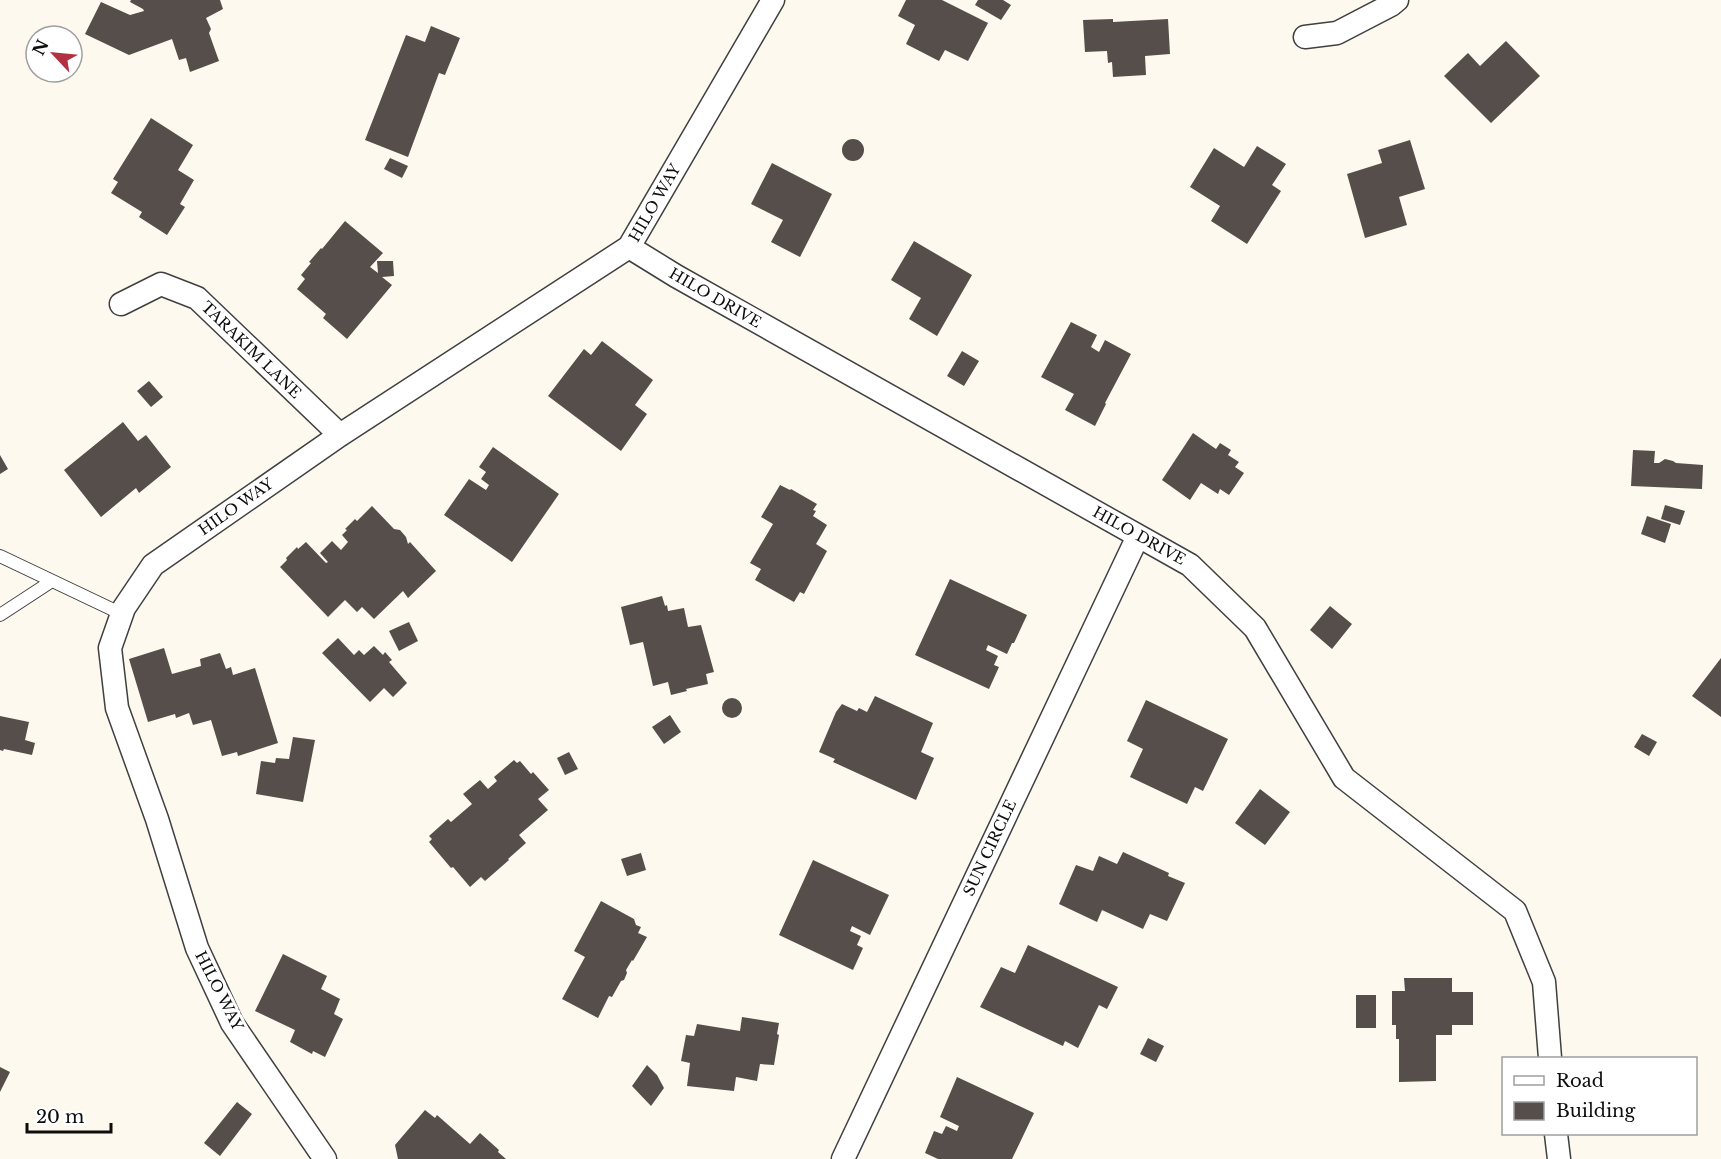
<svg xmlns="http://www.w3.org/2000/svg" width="1721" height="1159" font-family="'Libre Baskerville',serif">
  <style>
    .building { fill: #554e4a }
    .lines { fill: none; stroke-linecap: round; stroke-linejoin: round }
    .service-casing { stroke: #404040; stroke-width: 14 }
    .minor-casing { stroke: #404040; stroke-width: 25 }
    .service { stroke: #fff; stroke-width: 12 }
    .minor { stroke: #fff; stroke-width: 22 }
    .labels { text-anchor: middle; stroke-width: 6; stroke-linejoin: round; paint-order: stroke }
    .street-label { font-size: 15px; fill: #0d0d0d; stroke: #fff }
  </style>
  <rect width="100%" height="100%" fill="#fef9ef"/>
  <path class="building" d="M 131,0 L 220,0 L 223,9 L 206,18 L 211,29 L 209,33 L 219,61 L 190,72 L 186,58 L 179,60 L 172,39 L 129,55 L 85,34 L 101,2 L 130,15 L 144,11 L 143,9 L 130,2 Z
    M 906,0 L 942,0 L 988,23 L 968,61 L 945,50 L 939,61 L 906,44 L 915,25 L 898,16 Z
    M 978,0 L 1003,0 L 1011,5 L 1001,20 L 975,5 Z
    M 1113,19 L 1113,22 L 1168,19 L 1170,54 L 1145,56 L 1146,75 L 1113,77 L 1112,62 L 1108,63 L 1107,51 L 1085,52 L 1083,20 Z
    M 431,26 L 460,38 L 445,75 L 439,73 L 408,157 L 365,140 L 406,35 L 425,42 Z
    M 1506,41 L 1540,76 L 1491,123 L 1444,76 L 1468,53 L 1480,66 Z
    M 151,118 L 193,145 L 178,170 L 194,180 L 180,204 L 185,207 L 167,235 L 139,217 L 142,212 L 111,193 L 118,182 L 113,179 Z
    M842 150a11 11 0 1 1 22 0a11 11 0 1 1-22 0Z
    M 1410,140 L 1425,189 L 1399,197 L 1407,225 L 1365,238 L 1347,174 L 1382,163 L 1378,150 Z
    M 1257,146 L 1286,164 L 1272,185 L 1281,191 L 1247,244 L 1211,221 L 1220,206 L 1190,187 L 1214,148 L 1244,167 Z
    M 390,158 L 408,166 L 402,178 L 384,169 Z
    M 772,163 L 832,194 L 800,257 L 771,242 L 783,220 L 751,204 Z
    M 345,221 L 383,253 L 370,267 L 378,273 L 377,261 L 393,261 L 394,276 L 382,277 L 392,285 L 347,339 L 323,318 L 326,314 L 297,289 L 305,279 L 301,275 L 311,263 L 309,262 L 321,248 L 322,249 Z
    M 914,241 L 972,275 L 937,336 L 909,319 L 921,298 L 891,280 Z
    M 1071,322 L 1097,335 L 1091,347 L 1099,352 L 1105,340 L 1131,354 L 1105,403 L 1106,404 L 1095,426 L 1065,410 L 1074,394 L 1041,377 Z
    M 602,341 L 653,380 L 635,405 L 647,414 L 621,451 L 548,396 L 584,349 L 591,355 Z
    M 962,351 L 979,361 L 964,386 L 947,376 Z
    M 149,381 L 163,397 L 151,407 L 137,391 Z
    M 123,422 L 138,441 L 146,435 L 171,467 L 139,493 L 136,488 L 101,517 L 64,470 Z
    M 1193,433 L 1216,449 L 1220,443 L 1231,450 L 1228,455 L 1239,462 L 1235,467 L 1244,473 L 1229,495 L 1220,489 L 1218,494 L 1201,483 L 1190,500 L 1162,480 Z
    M 493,447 L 559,494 L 512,562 L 444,515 L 469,479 L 486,490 L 489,485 L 481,479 L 486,472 L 479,467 Z
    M 1633,450 L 1655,451 L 1654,463 L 1659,463 L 1665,459 L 1673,461 L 1676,463 L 1703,465 L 1702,489 L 1631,486 Z
    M 0,455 L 8,469 L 0,474 Z
    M 780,485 L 790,490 L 791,489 L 817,504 L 813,510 L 816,511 L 813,516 L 827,525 L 816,544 L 827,551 L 804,594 L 800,592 L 794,602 L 755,580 L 761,569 L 750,563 L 773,524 L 761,517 Z
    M 1665,505 L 1685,511 L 1680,525 L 1661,519 Z
    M 372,506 L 394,529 L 400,530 L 406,537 L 408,544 L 410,542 L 436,571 L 408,598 L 403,591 L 374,619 L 362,607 L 357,612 L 345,600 L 328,617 L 280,567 L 287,560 L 286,558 L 297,547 L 298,549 L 306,542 L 326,563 L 328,562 L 320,553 L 332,541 L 341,550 L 348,542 L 342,535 L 347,530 L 345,529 L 355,519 L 357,521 Z
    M 1647,516 L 1671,524 L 1665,543 L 1641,534 Z
    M 950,579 L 1027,615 L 1014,643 L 1012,643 L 1007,654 L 988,645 L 986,650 L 998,656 L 994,665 L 999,667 L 989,689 L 915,655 Z
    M 662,596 L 665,606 L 667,605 L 668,611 L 684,608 L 688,627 L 701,625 L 714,672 L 706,674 L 708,684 L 686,689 L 687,691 L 671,695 L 668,682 L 653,686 L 643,642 L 630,645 L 621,607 Z
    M 1330,606 L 1352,624 L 1332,649 L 1310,630 Z
    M 409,622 L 418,641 L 399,651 L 389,631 Z
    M 338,638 L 354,655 L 359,650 L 364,655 L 374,646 L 383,655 L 385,652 L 392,660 L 389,662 L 407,683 L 393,697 L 384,688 L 370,702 L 322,653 Z
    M 164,648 L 172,674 L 201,666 L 200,659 L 220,653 L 226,669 L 231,667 L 233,675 L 255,668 L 278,743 L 238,756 L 237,752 L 222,756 L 211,720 L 193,725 L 189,713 L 176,718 L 175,714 L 148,722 L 129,659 Z
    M 1721,658 L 1721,717 L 1692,696 Z
    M 875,696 L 933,723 L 921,752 L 934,758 L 916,800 L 833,762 L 835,759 L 819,752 L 836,712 L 842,704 L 857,711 L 859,708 L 867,712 Z
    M722 708a10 10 0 1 1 20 0a10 10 0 1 1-20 0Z
    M 1146,700 L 1228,739 L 1203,791 L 1195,787 L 1187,804 L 1130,777 L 1143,749 L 1127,741 Z
    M 670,715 L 681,732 L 664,744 L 652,727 Z
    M 0,716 L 29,722 L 25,740 L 35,743 L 32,755 L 4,749 L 3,751 L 0,750 Z
    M 1642,734 L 1657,742 L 1649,756 L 1634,747 Z
    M 293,737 L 315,740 L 303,802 L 256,794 L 261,761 L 275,763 L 276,758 L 289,759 Z
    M 569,752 L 578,769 L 565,775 L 557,758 Z
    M 514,760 L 517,763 L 520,761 L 531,774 L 533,772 L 549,790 L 538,799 L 548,810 L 519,835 L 526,843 L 508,859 L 509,860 L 485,881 L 481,877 L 470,887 L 453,867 L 451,868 L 429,842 L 432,839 L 429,836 L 448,819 L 451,822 L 472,804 L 463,794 L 480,780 L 488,789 L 497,781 L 494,777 Z
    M 1260,789 L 1290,812 L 1265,845 L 1235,823 Z
    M 1123,852 L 1169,873 L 1168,876 L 1185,883 L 1167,921 L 1150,914 L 1143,929 L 1102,910 L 1097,922 L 1059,904 L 1076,865 L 1093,871 L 1099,856 L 1117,864 Z
    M 641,853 L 646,870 L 627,876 L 621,859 Z
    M 813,860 L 889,895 L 870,935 L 852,926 L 850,931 L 861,936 L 857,945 L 863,948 L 853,970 L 779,935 Z
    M 601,901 L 634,919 L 636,925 L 641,927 L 638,933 L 647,937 L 633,961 L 632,960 L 626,970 L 627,973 L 624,980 L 621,981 L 612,997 L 609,996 L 598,1018 L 562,999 L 585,957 L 574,951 Z
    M 1028,945 L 1118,987 L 1107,1009 L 1099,1005 L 1078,1048 L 1065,1041 L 1063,1046 L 980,1007 L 1001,967 L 1015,973 Z
    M 283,954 L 327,976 L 321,989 L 340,999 L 334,1014 L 343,1019 L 325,1057 L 313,1051 L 312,1054 L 290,1042 L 295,1030 L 255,1011 Z
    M 1404,978 L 1452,978 L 1452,992 L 1473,992 L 1473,1025 L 1452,1025 L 1452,1035 L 1436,1035 L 1436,1081 L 1399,1082 L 1399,1039 L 1396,1039 L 1396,1025 L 1392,1025 L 1392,991 L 1405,991 Z
    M 1356,995 L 1376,995 L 1376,1028 L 1356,1028 Z
    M 742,1017 L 779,1023 L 777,1034 L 779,1035 L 774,1065 L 760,1064 L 757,1081 L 736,1077 L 734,1091 L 687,1086 L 690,1063 L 681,1061 L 686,1035 L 694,1036 L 697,1024 L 740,1031 Z
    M 1148,1038 L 1164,1046 L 1156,1062 L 1140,1054 Z
    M 647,1065 L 657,1075 L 664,1088 L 651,1106 L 632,1086 Z
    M 0,1067 L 10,1072 L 0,1092 Z
    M 957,1077 L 1034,1113 L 1012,1159 L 938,1159 L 925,1153 L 934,1131 L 942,1134 L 946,1126 L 957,1131 L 959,1126 L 940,1117 Z
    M 237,1102 L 252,1114 L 220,1156 L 204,1143 Z
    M 425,1110 L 435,1118 L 437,1115 L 470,1144 L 480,1133 L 499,1150 L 498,1152 L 506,1159 L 398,1159 L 395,1145 Z"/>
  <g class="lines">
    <defs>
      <path id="service" d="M 0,556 L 122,614
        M 0,615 L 52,581"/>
      <path id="minor" d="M 1305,37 L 1337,33 L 1391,5 L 1397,0
        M 629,247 L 676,276 L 1190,565 L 1255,628 L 1344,778 L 1515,911 L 1544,982 L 1550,1058
        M 121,304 L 161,284 L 197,298 L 340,435
        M 1556,1134 L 1559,1159
        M 325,1159 L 232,1023 L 197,948 L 157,819 L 117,708 L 110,648 L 124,608 L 153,565 L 340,435 L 629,247 L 773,0
        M 843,1159 L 1138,536"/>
    </defs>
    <use href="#service" class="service-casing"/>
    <use href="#minor" class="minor-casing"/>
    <use href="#service" class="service"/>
    <use href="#minor" class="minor"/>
  </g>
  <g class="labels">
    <g class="street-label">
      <text transform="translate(655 203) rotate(-60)" y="5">HILO WAY</text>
      <text transform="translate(715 298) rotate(30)" y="5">HILO DRIVE</text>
      <text transform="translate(251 350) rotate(44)" y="5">TARAKIM LANE</text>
      <text transform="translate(236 507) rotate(-35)" y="5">HILO WAY</text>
      <text transform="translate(1139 536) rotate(29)" y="5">HILO DRIVE</text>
      <text transform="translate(990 848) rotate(-65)" y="5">SUN CIRCLE</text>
      <text transform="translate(219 991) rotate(63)" y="5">HILO WAY</text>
    </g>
  </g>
  <rect x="1502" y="1057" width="195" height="78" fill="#ffffff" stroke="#9e9e9e" stroke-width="1.5"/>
  <rect x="1514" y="1076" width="30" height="9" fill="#ffffff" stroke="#9e9e9e" stroke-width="1.5"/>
  <text x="1556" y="1087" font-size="18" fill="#0d0d0d">Road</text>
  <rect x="1514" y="1102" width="30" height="18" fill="#554e4a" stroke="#9e9e9e" stroke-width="1.5"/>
  <text x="1556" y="1117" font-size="18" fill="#0d0d0d">Building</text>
  <g transform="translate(54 54) rotate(296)"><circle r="28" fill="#ffffff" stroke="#9e9e9e" stroke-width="1.5"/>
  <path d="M0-4.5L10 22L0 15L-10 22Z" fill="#b13142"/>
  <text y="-9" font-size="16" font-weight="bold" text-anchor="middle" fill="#0d0d0d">N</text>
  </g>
  <path d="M27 1123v9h84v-9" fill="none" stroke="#0d0d0d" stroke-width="3"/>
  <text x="36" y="1123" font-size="18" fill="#0d0d0d" stroke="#ffffff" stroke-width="4.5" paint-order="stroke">20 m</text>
</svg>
